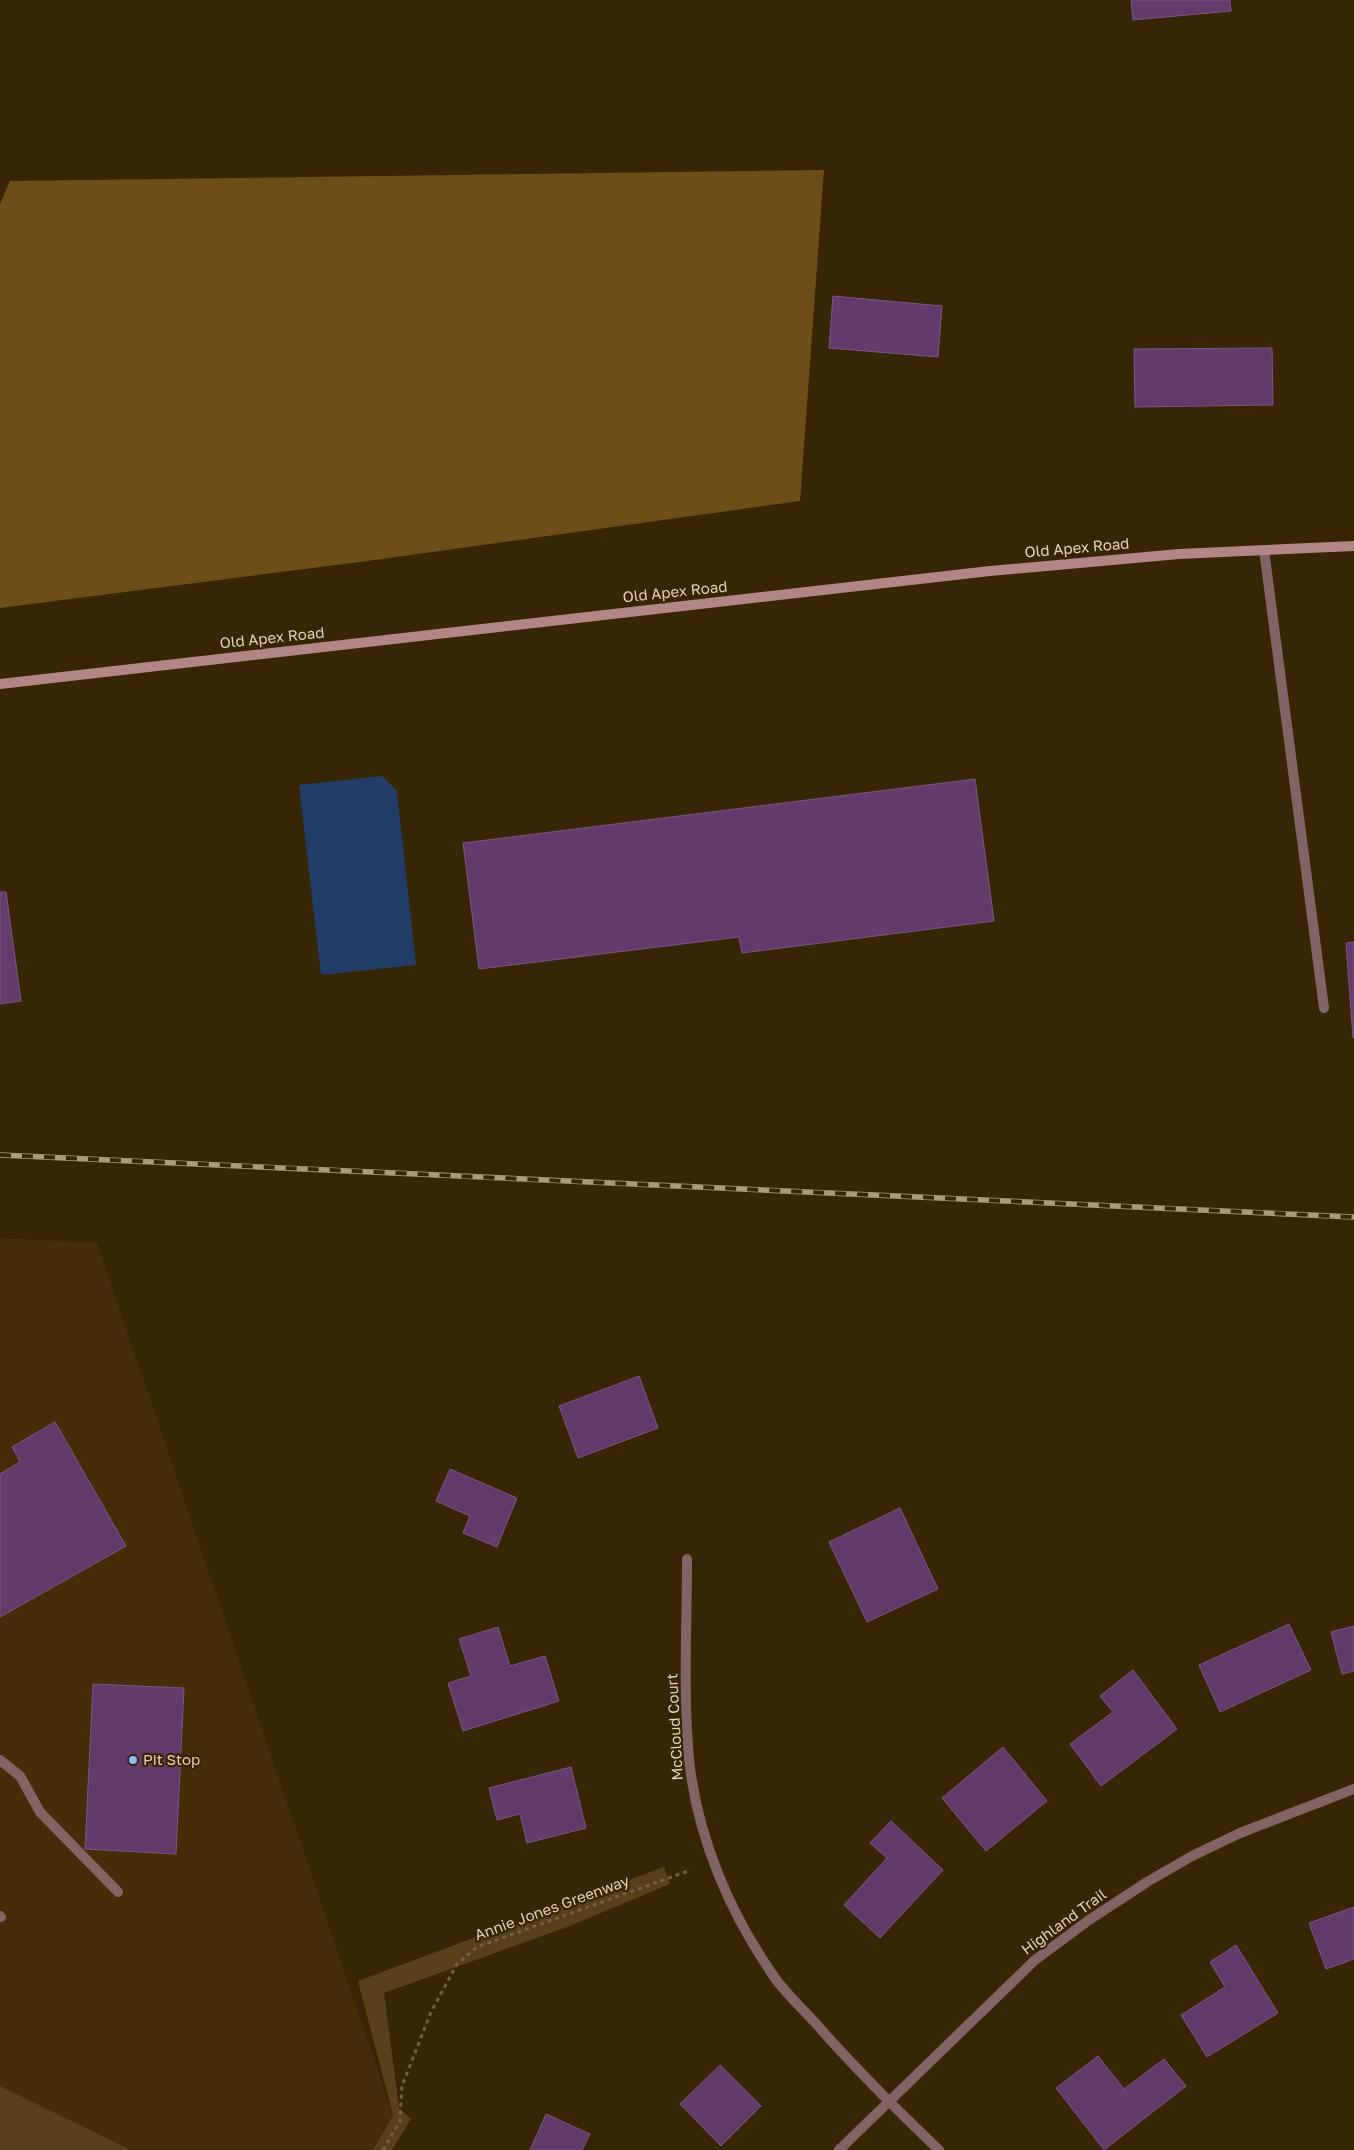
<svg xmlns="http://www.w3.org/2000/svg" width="1354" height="2150" font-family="'Golos Text',sans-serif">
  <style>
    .built { fill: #422e09 }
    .green { fill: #57411b }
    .forest { fill: #6c4e16 }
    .water { fill: #213c67 }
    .building { fill: #613c6a; stroke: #7c5586 }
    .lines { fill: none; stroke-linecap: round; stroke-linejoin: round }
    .path { stroke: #726040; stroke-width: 3; stroke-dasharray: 4 4; stroke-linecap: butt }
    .lane { stroke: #816564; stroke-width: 10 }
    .street { stroke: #816564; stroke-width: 10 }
    .secondary { stroke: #b38686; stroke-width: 10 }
    .rail-casing { stroke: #ad9a7c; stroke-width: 5.5 }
    .rail { stroke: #372605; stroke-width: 4; stroke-dasharray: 11; stroke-linecap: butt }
    .poi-dot { fill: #8eb9fc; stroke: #372605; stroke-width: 2 }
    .labels { text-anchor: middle; stroke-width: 4.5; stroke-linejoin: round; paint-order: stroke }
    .street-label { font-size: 15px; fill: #e4d1b4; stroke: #372605 }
    .poi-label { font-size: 15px; fill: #e4d1b4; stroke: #372605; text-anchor: start }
  </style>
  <rect width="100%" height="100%" fill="#372605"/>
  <path class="built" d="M 0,1238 L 97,1243 L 393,2115 L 373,2150 L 131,2150 L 0,2086 Z"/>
  <path class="green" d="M 664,1867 L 670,1884 L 567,1927 L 384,1993 L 399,2108 L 411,2119 L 392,2150 L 373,2150 L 393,2115 L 358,1981 Z
    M 0,2086 L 131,2150 L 0,2150 Z"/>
  <path class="forest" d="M 824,170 L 800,501 L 367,561 L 0,608 L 0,204 L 10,181 Z"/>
  <path class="water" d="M 382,776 L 397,791 L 416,965 L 321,975 L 299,785 Z"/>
  <path class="building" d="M 1131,0 L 1230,0 L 1231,11 L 1133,20 Z
    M 833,296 L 942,306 L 938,357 L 829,348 Z
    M 1272,348 L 1273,405 L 1135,407 L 1134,349 Z
    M 975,779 L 994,921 L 742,953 L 739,937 L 479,969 L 463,843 Z
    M 0,892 L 6,892 L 21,1001 L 0,1004 Z
    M 1354,942 L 1354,1038 L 1353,1038 L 1346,943 Z
    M 639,1376 L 658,1428 L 578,1458 L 559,1406 Z
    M 55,1422 L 126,1546 L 0,1617 L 0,1474 L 20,1462 L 12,1447 Z
    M 450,1469 L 517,1498 L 497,1547 L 463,1533 L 470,1516 L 436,1501 Z
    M 900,1508 L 938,1589 L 867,1622 L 829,1542 Z
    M 1289,1624 L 1311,1670 L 1220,1712 L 1199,1665 Z
    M 1354,1626 L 1354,1671 L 1342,1674 L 1331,1632 Z
    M 498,1627 L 510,1666 L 545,1656 L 559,1701 L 463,1731 L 448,1683 L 471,1676 L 459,1639 Z
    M 1133,1670 L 1177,1729 L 1101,1786 L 1070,1744 L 1113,1712 L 1100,1696 Z
    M 93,1684 L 184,1688 L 176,1854 L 85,1849 Z
    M 1003,1747 L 1047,1801 L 986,1851 L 942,1798 Z
    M 571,1767 L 586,1828 L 527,1843 L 520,1814 L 497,1820 L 489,1788 Z
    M 891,1821 L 943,1870 L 880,1938 L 844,1905 L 887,1858 L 870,1843 Z
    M 1354,1907 L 1354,1959 L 1326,1969 L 1309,1923 Z
    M 1236,1945 L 1278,2013 L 1207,2057 L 1181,2015 L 1225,1987 L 1210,1962 Z
    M 1098,2056 L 1124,2089 L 1164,2059 L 1186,2086 L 1104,2150 L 1056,2088 Z
    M 720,2065 L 761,2106 L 721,2146 L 680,2104 Z
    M 546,2114 L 590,2134 L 582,2150 L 530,2150 Z"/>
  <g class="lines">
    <path class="path" d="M 383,2150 L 400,2121 L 402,2086 L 431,2012 L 457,1964 L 477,1947 L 691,1870"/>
    <path class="lane" d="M 1264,550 L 1324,1008
      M 0,1760 L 20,1776 L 40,1812 L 118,1892
      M 0,1916 L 1,1917"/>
    <path class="street" d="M 687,1559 C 687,1625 683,1693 689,1759 C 697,1837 730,1914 775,1978 C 787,1995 804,2010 818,2026 C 856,2069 897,2110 939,2150
      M 839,2150 L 1035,1960 L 1089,1920 L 1147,1882 L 1192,1856 L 1240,1833 L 1354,1789"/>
    <path class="secondary" d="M 0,684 L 990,571 L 1179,554 L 1354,546"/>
    <defs>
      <path id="rail" d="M 0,1155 L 1354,1217"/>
    </defs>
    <use href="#rail" class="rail-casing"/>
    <use href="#rail" class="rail"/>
  </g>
  <circle class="poi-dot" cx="133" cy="1760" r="5"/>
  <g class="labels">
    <g class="street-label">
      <text transform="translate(1077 548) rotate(-5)" y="5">Old Apex Road</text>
      <text transform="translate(675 592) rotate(-6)" y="5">Old Apex Road</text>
      <text transform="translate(272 638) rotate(-6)" y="5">Old Apex Road</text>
      <text transform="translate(675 1727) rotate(-93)" y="5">McCloud Court</text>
      <text transform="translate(552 1908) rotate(-20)" y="5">Annie Jones Greenway</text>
      <text transform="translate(1064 1922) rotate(-36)" y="5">Highland Trail</text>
    </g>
    <g class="poi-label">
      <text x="143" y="1765">Pit Stop</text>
    </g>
  </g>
</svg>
